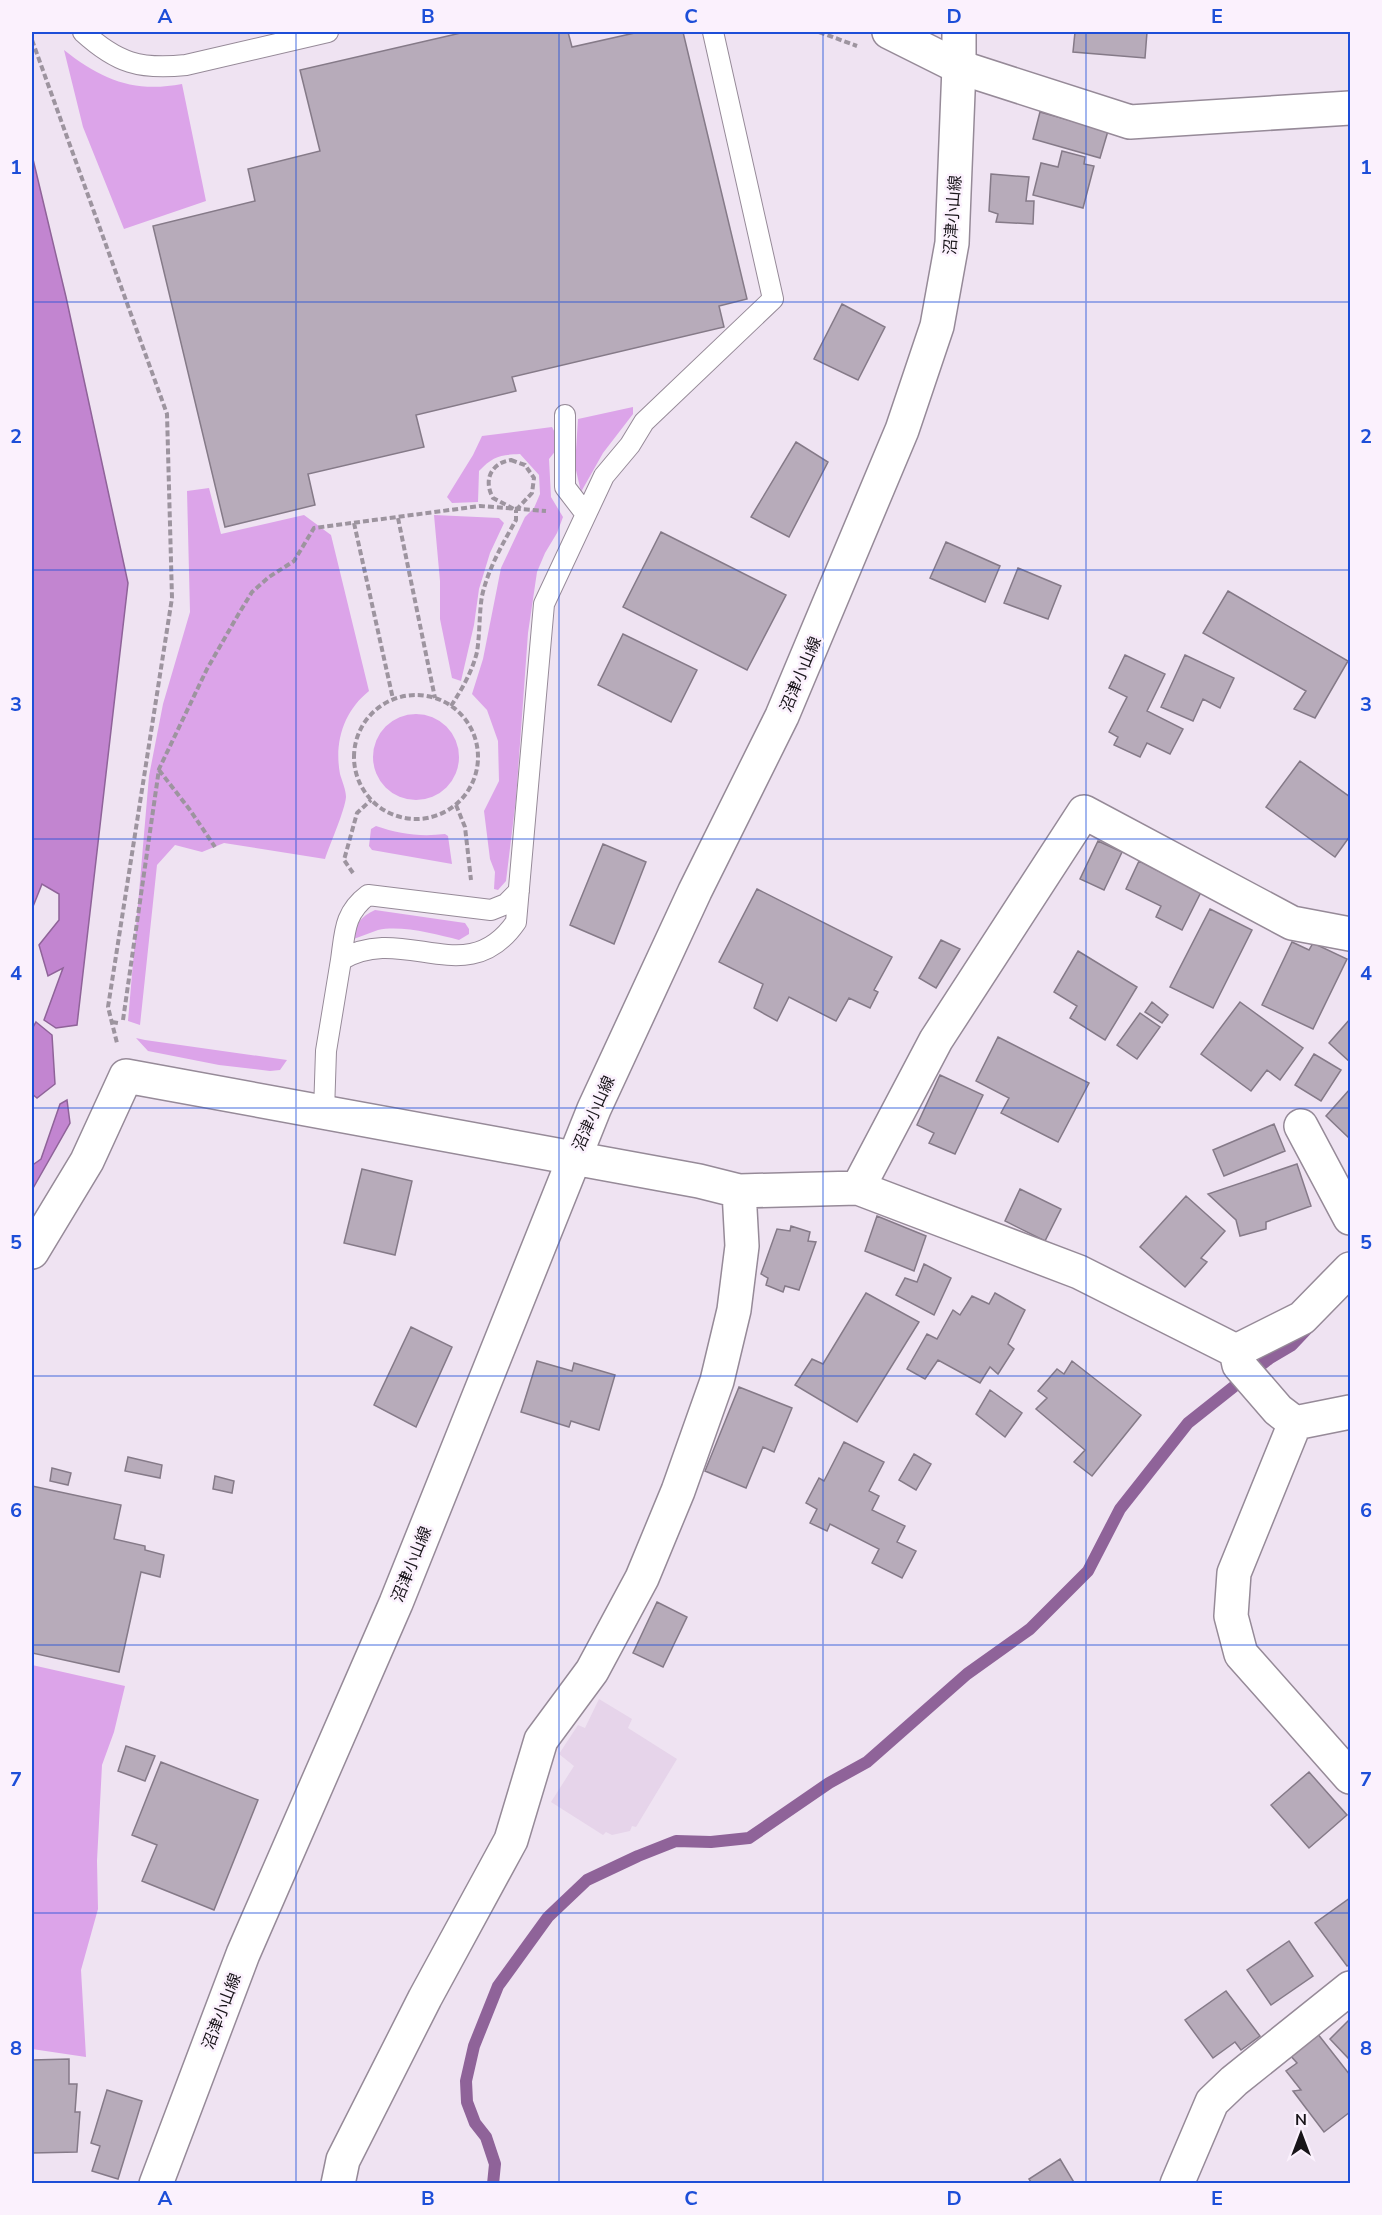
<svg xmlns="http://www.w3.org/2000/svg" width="1382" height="2215" font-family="'Nunito Sans','Noto Sans JP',sans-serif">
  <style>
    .built { fill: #e6d4ea }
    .green { fill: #dca4e9 }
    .water { fill: #c285d0; stroke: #8f6399; stroke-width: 1.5 }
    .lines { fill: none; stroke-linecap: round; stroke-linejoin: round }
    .stream { stroke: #8f6399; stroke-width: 12 }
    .building { fill: #b7abba; stroke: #857a88; stroke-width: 1.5 }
    .service-casing { stroke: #968a98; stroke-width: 22 }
    .minor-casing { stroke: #968a98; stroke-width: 36 }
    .secondary-casing { stroke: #968a98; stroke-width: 36 }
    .path { stroke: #9d949f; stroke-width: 4; stroke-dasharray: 6 3; stroke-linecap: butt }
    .service { stroke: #fff; stroke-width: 20 }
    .minor { stroke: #fff; stroke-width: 33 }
    .secondary { stroke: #fff; stroke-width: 33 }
    .grid { fill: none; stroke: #1d4ed8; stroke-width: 1.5; stroke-opacity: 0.55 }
    .labels { text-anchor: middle; stroke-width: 5; stroke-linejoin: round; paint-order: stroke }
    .street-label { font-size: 16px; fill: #181419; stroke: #fbf1fd }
    .neatline { fill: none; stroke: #1d4ed8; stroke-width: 2 }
    .grid-label { font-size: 20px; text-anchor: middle; font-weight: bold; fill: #1d4ed8 }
  </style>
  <rect width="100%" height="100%" fill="#efe3f2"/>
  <path class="built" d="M 599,1699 L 632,1719 L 628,1728 L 677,1759 L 636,1827 L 632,1826 L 630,1831 L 612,1835 L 606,1832 L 603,1835 L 551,1802 L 574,1766 L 559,1754 L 578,1725 L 585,1728 Z"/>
  <path class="green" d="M 64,50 C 102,80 134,93 182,84 L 206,201 L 124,229 L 83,127 Z
    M 633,407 L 633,414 L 603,453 L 581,492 L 575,466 L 578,419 Z
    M 552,427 L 561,444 L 549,459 L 551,497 L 563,517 L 557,533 L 545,553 L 537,572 L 528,633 L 516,799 L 506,881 L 498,890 L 494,889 L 495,872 L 490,859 L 484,811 L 499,781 L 498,741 L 487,710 L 472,694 L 483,659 L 501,568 L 525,517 L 534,508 L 540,494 L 539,475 L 520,454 C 500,455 493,456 479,471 L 478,502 L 452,503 L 447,497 L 473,455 L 482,436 Z
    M 209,488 L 221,534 L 304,515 L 331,535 L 369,691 C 344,711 334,742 340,774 C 342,781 346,790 346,797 C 345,810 330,844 325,859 L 224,843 L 202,852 L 175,845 L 157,865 L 140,1025 L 128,1021 L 149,776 L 163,704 L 190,612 L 187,491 Z
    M 434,515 L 499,518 L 504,523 L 490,553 L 479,589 L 474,625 L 461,681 L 452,678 L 440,619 L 440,581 Z
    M373 757a43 43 0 1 1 86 0a43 43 0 1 1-86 0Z
    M 376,826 C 399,834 420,837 445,834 L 448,836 L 452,864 L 372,850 L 369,846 L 371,829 Z
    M 375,910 L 465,923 L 469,929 L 469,934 L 459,940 C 436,934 401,925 378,930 C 369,933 360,937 351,940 C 354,926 361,916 375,910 Z
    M 136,1038 L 145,1040 L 287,1060 L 280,1070 L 270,1071 L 219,1065 L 148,1051 Z
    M 32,1665 L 125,1686 L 114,1732 L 102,1765 L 97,1861 L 98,1909 L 81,1970 L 86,2057 L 32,2049 Z"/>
  <path class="water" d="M 32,155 L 66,297 L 128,583 L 77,1025 L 56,1028 L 44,1020 L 63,968 L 48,976 L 39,945 L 59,920 L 59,894 L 42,884 L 32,909 Z
    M 36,1022 L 52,1035 L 55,1084 L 37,1098 L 32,1094 L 32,1029 Z
    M 67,1100 L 70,1123 L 32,1190 L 32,1163 L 34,1164 L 41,1159 L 60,1104 Z"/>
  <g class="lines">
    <path class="stream" d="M 493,2184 L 495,2164 L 486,2137 L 475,2123 L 467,2102 L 466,2081 L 474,2046 L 498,1986 L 548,1917 L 587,1880 L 638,1856 L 676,1841 L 711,1842 L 749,1838 L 829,1783 L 867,1762 L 967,1674 L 1030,1629 L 1088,1571 L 1120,1509 L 1188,1423 L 1270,1358 L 1292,1345 L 1309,1327"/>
  </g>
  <path class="building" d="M 465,32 L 568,32 L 572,47 L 639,32 L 683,32 L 747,299 L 719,306 L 724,327 L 512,377 L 516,391 L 416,415 L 424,447 L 308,474 L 315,505 L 225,527 L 153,226 L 255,201 L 248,169 L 320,151 L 300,70 Z
    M 1075,32 L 1147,32 L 1145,58 L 1073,52 Z
    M 1040,112 L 1108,131 L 1100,158 L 1033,139 Z
    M 1062,151 L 1085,157 L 1084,164 L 1094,166 L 1083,208 L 1033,195 L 1041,163 L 1058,167 Z
    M 991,174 L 1029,177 L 1026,201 L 1034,201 L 1033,224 L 996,222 L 998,214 L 989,211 Z
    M 842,304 L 885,327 L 858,380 L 814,359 Z
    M 796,442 L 828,462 L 789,537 L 751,517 Z
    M 661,532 L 786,595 L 747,670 L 623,607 Z
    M 946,542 L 1000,566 L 985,602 L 930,578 Z
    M 1018,568 L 1061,586 L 1048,619 L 1004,603 Z
    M 1228,591 L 1348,661 L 1315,718 L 1294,709 L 1306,691 L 1203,633 Z
    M 623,634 L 697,670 L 671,722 L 598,685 Z
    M 1125,655 L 1165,674 L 1147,711 L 1183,729 L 1170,754 L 1147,743 L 1140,757 L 1114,745 L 1118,737 L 1109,732 L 1127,697 L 1109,688 Z
    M 1185,655 L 1234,678 L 1220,708 L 1203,699 L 1193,721 L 1161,707 Z
    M 1300,761 L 1350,797 L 1350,836 L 1335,857 L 1266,807 Z
    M 1098,841 L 1122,852 L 1104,890 L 1080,879 Z
    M 603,844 L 646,862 L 614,944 L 570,925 Z
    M 1139,861 L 1201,892 L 1182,930 L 1156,917 L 1161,906 L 1126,889 Z
    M 757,889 L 892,957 L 874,990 L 878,992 L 870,1008 L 849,998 L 836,1021 L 789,997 L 777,1021 L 754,1008 L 763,984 L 719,962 Z
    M 1210,909 L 1252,930 L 1213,1008 L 1170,987 Z
    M 941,940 L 960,949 L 936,988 L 919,978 Z
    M 1292,942 L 1309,950 L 1313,943 L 1347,959 L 1313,1029 L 1262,1005 Z
    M 1078,951 L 1137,987 L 1105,1040 L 1070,1018 L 1077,1006 L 1054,992 Z
    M 1152,1002 L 1168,1015 L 1162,1023 L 1145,1012 Z
    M 1240,1002 L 1303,1048 L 1280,1080 L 1267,1070 L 1251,1091 L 1201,1054 Z
    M 1140,1013 L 1160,1027 L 1137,1059 L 1117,1045 Z
    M 1350,1019 L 1350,1062 L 1329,1043 Z
    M 998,1037 L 1089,1083 L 1058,1142 L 1001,1113 L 1009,1098 L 976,1081 Z
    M 1314,1054 L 1341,1070 L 1321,1101 L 1295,1085 Z
    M 940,1075 L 983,1095 L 955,1154 L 929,1143 L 934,1133 L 917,1125 Z
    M 1350,1089 L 1350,1136 L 1349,1138 L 1326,1116 Z
    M 1274,1124 L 1285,1151 L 1224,1176 L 1213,1150 Z
    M 1297,1164 L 1311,1206 L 1266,1222 L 1266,1229 L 1240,1236 L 1236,1220 L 1208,1194 Z
    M 362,1169 L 412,1181 L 395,1255 L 344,1243 Z
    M 1020,1189 L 1061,1209 L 1045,1241 L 1005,1221 Z
    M 1186,1196 L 1225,1231 L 1201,1258 L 1207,1262 L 1185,1287 L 1140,1247 Z
    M 877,1216 L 926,1236 L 914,1271 L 865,1251 Z
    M 791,1226 L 810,1232 L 808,1241 L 816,1242 L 799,1290 L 785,1286 L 783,1292 L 766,1285 L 768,1278 L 761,1274 L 777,1229 L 790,1231 Z
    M 924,1264 L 951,1278 L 934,1315 L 896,1295 L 905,1278 L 917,1282 Z
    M 866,1293 L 919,1322 L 857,1422 L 795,1385 L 812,1359 L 823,1364 Z
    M 995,1293 L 1025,1310 L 1008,1344 L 1014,1349 L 998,1374 L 990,1367 L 980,1383 L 938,1360 L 925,1379 L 907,1369 L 927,1334 L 937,1339 L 953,1310 L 960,1315 L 972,1296 L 989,1304 Z
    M 411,1327 L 452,1347 L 416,1427 L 374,1405 Z
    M 537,1361 L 572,1371 L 574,1363 L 615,1375 L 599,1430 L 571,1421 L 569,1427 L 521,1412 Z
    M 1072,1361 L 1141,1415 L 1092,1476 L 1074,1462 L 1085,1450 L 1036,1409 L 1047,1398 L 1038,1391 L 1057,1369 L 1064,1374 Z
    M 739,1387 L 792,1408 L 774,1452 L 763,1447 L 746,1488 L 705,1471 Z
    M 990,1390 L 1022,1413 L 1005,1437 L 976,1414 Z
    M 844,1442 L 884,1462 L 869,1491 L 879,1496 L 872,1510 L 905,1526 L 897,1542 L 916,1551 L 902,1578 L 872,1563 L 879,1549 L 830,1524 L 827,1531 L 810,1523 L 817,1509 L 806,1503 L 819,1478 L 824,1481 Z
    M 914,1454 L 931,1464 L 916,1490 L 899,1480 Z
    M 128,1457 L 162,1465 L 160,1478 L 125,1471 Z
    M 52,1468 L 71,1473 L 68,1485 L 50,1481 Z
    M 215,1476 L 234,1481 L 232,1493 L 213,1489 Z
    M 32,1486 L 121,1505 L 114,1539 L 145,1546 L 145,1550 L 164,1555 L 160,1577 L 141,1572 L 119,1672 L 32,1653 Z
    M 657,1602 L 687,1617 L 663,1667 L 633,1653 Z
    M 126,1746 L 155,1756 L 145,1781 L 118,1771 Z
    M 161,1762 L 258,1800 L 214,1910 L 142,1881 L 157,1845 L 132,1835 Z
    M 1309,1772 L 1347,1815 L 1309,1848 L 1271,1805 Z
    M 1350,1898 L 1350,1964 L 1347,1966 L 1315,1923 Z
    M 1289,1941 L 1313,1976 L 1271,2005 L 1247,1970 Z
    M 1226,1991 L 1260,2036 L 1241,2050 L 1235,2042 L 1213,2058 L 1185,2020 Z
    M 1350,2019 L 1350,2060 L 1330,2039 Z
    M 1317,2033 L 1350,2075 L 1350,2112 L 1324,2132 L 1293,2091 L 1301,2090 L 1286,2071 L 1297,2063 L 1289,2054 Z
    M 69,2059 L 69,2084 L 77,2084 L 75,2112 L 80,2112 L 77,2152 L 32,2153 L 32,2060 Z
    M 107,2090 L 142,2101 L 118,2179 L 92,2171 L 100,2146 L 91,2143 Z
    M 1060,2159 L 1075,2184 L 1032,2184 L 1029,2179 Z"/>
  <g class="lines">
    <defs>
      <path id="service" d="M 83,32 C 117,63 140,70 186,65 L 328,32
        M 565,415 L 565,487 L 585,513
        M 341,960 C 345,932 344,913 368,895 L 491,910 L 506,904 L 519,891
        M 324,1112 L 326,1051 L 341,960 C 404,922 467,993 516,922 L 544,604 L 604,476 L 630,445 L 644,422 L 773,299 L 713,32"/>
      <path id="minor" d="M 889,32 L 959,67 L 1130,122 L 1350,108
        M 1301,1126 L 1350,1218
        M 858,1188 L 936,1040 L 1084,812 L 1292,923 L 1350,934
        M 32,1252 L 87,1161 L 126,1076 L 699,1181 L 739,1191 L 858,1188 L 1079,1272 L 1236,1351 L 1302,1318 L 1350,1269
        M 1236,1351 L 1239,1365 L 1278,1410 L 1295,1423
        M 1350,1412 L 1295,1423 L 1234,1573 L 1231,1616 L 1241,1654 L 1350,1777
        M 338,2184 L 343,2160 L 425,1998 L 511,1840 L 541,1740 L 592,1671 L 642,1578 L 678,1491 L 717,1381 L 734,1310 L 742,1246 L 739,1191
        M 1177,2184 L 1212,2102 L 1234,2081 L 1350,1988"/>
      <path id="secondary" d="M 156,2184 L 243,1954 L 396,1603 L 594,1109 L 695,891 L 782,716 L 902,430 L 937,326 L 952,243 L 959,67 L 959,32"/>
    </defs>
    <use href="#service" class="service-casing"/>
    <use href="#minor" class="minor-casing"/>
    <use href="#secondary" class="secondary-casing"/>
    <path class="path" d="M 819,32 L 857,46
      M 32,40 L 167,414 L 172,598 L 108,1007 L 117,1043
      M 511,460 L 525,465 L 534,478 L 532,493 L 516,510 L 493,498 C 483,480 491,463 511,460 Z
      M 398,518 L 435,698
      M 354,523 L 393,699
      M354 757a62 62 0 1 1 124 0a62 62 0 1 1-124 0Z
      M 451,706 C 462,689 472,672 477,652 C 480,633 479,614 482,596 C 488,569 503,543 516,520 L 516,510
      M 159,770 L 190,810 L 215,847
      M 456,805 L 465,827 L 471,880
      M 353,873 L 344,860 L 357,813 L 371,800
      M 123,1020 L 159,769 L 207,669 L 238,615 L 252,592 L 269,577 L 294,561 L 314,528 L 480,506 L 546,511
      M 112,1022 L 118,1023"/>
    <use href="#service" class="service"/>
    <use href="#minor" class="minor"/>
    <use href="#secondary" class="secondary"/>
  </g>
  <path class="grid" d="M 296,32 L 296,2184M 559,32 L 559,2184M 823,32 L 823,2184M 1086,32 L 1086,2184M 32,302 L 1350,302M 32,570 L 1350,570M 32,839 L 1350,839M 32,1108 L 1350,1108M 32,1376 L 1350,1376M 32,1645 L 1350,1645M 32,1913 L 1350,1913"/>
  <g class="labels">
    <g class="street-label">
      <text transform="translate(952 215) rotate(-86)" y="6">沼津小山線</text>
      <text transform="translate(800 674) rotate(-67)" y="6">沼津小山線</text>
      <text transform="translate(593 1113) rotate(-66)" y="6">沼津小山線</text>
      <text transform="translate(411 1564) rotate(-68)" y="6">沼津小山線</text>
      <text transform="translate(221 2011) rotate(-69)" y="6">沼津小山線</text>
    </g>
  </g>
  <rect width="1382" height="2215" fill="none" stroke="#fbf1fd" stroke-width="66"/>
  <g transform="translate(1301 2134)" stroke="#fbf1fd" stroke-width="4.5" paint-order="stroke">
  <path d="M0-4.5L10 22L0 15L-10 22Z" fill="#181419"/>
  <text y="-9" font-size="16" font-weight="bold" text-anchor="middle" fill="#181419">N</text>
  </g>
  <rect x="33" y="33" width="1316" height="2149" class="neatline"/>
  <g class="grid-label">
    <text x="165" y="23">A</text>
    <text x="428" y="23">B</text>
    <text x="691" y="23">C</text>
    <text x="954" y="23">D</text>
    <text x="1217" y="23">E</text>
    <text x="16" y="174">1</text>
    <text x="1366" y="174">1</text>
    <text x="16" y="443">2</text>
    <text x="1366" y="443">2</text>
    <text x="16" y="711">3</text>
    <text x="1366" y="711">3</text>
    <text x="16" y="980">4</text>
    <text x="1366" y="980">4</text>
    <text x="16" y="1249">5</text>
    <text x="1366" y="1249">5</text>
    <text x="16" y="1517">6</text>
    <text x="1366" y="1517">6</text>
    <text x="16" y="1786">7</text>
    <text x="1366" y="1786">7</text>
    <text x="16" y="2055">8</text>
    <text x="1366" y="2055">8</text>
    <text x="165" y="2205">A</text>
    <text x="428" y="2205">B</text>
    <text x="691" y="2205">C</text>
    <text x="954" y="2205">D</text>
    <text x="1217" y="2205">E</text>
  </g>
</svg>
